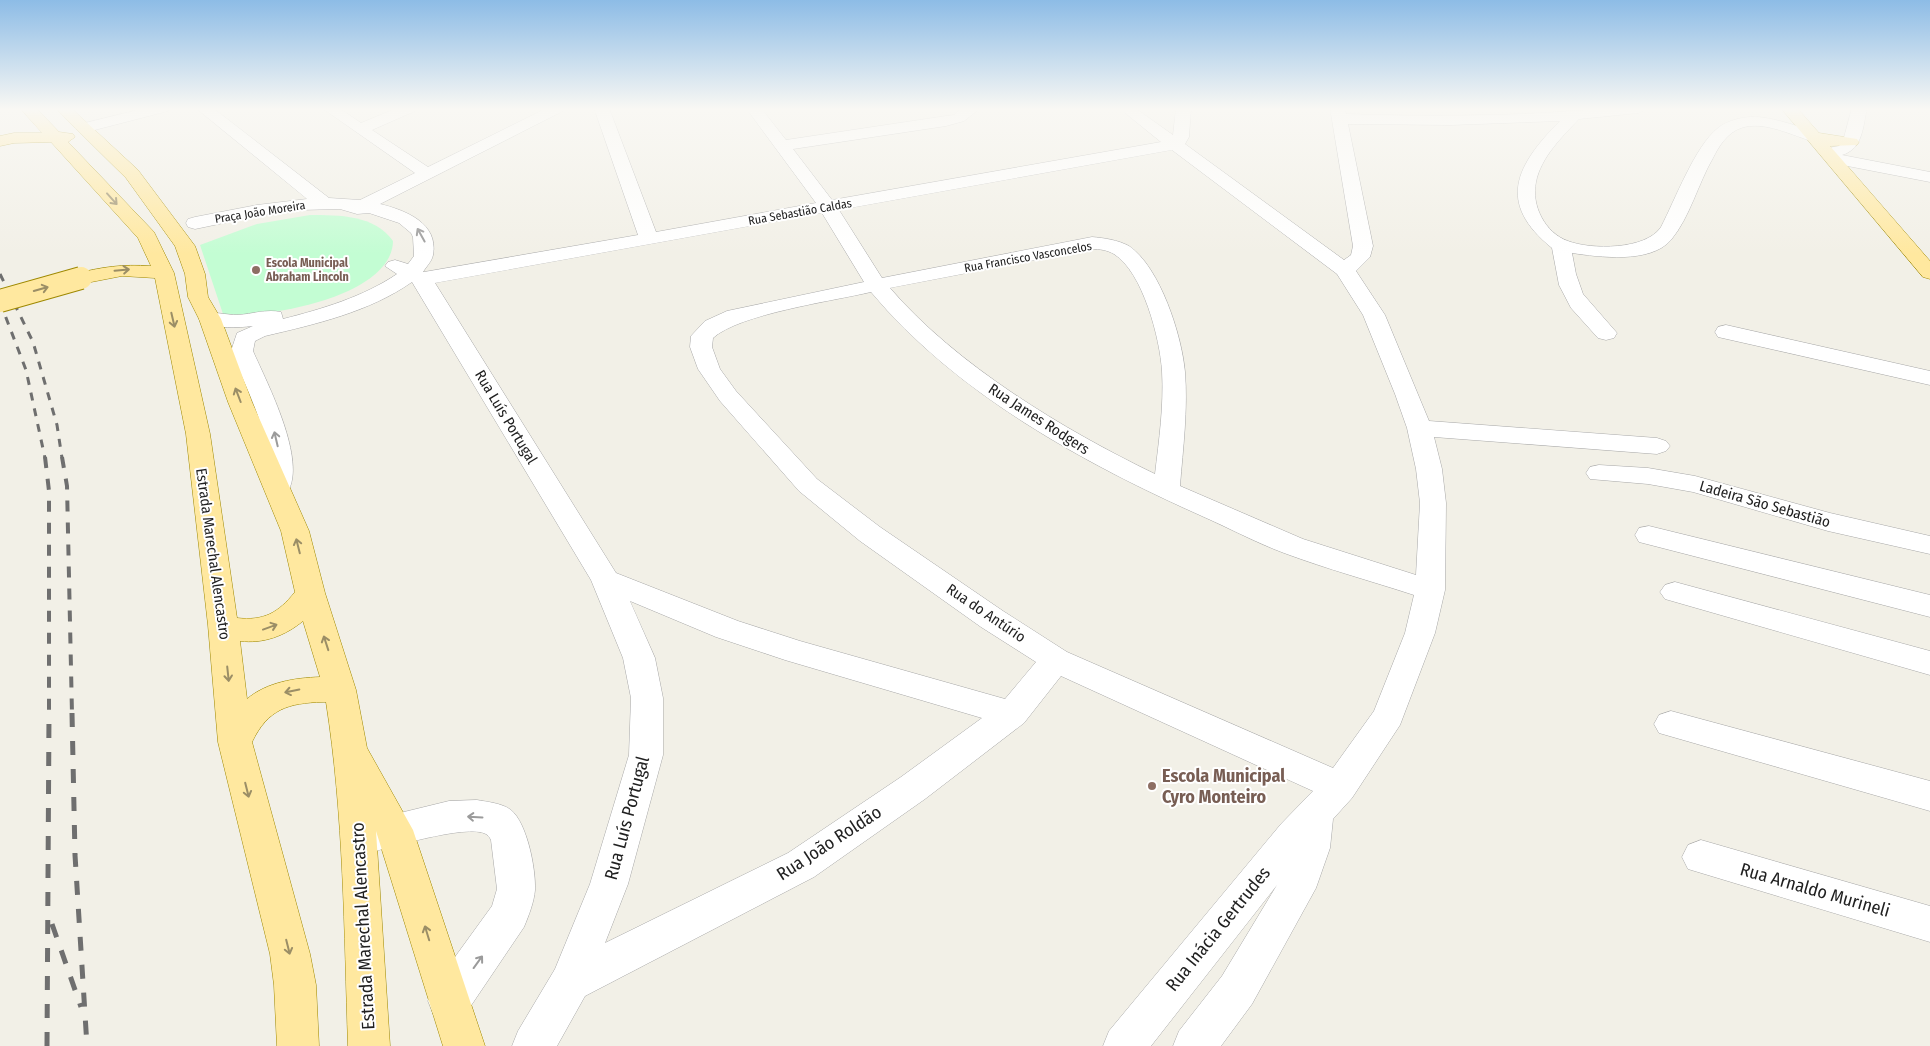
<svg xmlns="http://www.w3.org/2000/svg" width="1930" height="1046" font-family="'Fira Sans Condensed',sans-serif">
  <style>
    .park { fill: #c3fdd3 }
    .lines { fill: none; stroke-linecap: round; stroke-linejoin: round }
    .minor-casing { stroke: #a8a8a8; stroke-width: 1 }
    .major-casing { stroke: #9e8800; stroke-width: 1 }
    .minor { fill: #fff; fill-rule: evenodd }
    .major { fill: #ffe89f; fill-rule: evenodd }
    .rail-far2 { stroke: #6f6f6f; stroke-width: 3; stroke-dasharray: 8 8; stroke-linecap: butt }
    .rail-far1 { stroke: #6f6f6f; stroke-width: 4; stroke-dasharray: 11 11; stroke-linecap: butt }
    .rail { stroke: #6f6f6f; stroke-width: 5; stroke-dasharray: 14 14; stroke-linecap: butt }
    .major-bridge-casing { stroke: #9e8800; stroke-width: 24; stroke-linecap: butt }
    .major-bridge { stroke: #ffe89f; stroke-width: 22 }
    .oneway { stroke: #9b8e66 }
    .oneway2 { stroke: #9b9b9b }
    .education-dot { fill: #8d6e63; stroke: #fff; stroke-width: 2 }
    .labels { text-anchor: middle; stroke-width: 4; stroke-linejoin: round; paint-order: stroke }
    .far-street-label { font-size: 12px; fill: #212121; stroke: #fff }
    .far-education-label { font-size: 12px; font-weight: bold; fill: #785e54; stroke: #fff; text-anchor: start }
    .street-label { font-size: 15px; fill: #212121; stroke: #fff }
    .near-education-label { font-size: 18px; font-weight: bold; fill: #785e54; stroke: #fff; text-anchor: start }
    .near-street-label { font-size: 18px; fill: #212121; stroke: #fff }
  </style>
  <rect width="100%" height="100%" fill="#f2f0e7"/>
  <path class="park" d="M 310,215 C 339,215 375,215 393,241 C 392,297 266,319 223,314 L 200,245 L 257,224 Z"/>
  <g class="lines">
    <defs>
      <path id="minor" d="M 146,108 L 171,108 L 168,111 L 83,133 L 75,128 L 77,125 Z
        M 196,108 L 213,108 L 329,198 L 360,200 L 415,173 L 322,108 L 339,108 L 361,123 L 397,108 L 417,108 L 415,111 L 372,130 L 428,167 L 547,108 L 565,108 L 563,111 L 380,204 C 405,210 439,223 433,255 C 432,261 426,267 423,272 L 424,272 L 638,235 L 594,108 L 609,108 L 656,232 L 816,203 L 746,108 L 761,108 L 786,140 L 946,116 L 954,115 L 961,108 L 976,108 L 978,110 L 964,121 L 946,126 L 793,149 L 832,200 L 1161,142 L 1119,108 L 1135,108 L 1173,135 L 1176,108 L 1191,108 L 1189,137 L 1185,144 L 1344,260 L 1351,255 L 1353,246 L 1330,108 L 1344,108 L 1346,114 C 1405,116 1464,116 1523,114 C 1564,112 1604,108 1645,108 L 1643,111 L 1638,113 L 1579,119 C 1562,137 1541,157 1536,182 C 1531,205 1545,233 1568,241 C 1591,250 1646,250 1661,227 C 1675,200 1695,146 1718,128 C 1728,120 1745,116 1758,117 C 1779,119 1800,127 1821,134 L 1823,137 L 1815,142 C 1793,136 1764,120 1741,128 C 1727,133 1719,146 1713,158 C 1698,184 1690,217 1671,240 C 1650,264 1599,257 1572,253 L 1576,274 L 1583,294 L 1617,333 L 1614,338 L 1606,340 L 1598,338 L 1571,308 L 1559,285 L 1552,248 C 1496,203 1516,165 1560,121 L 1451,125 L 1348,124 L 1373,246 L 1370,257 L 1356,271 L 1385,315 L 1429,421 L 1657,438 L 1666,441 L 1670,446 L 1666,451 L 1657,454 L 1434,437 L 1442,469 L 1446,503 L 1445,590 L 1435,633 L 1400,725 L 1352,798 L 1333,819 L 1330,848 L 1316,888 L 1252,1004 L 1221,1046 L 1173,1046 L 1179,1031 L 1222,976 L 1277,885 L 1151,1046 L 1103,1046 L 1109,1031 L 1281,824 L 1313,791 L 1061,676 L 1024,723 L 925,799 L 814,877 L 585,996 L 557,1046 L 512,1046 L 518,1031 L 555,969 L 590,884 L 629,755 L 631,698 L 623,658 L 591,580 L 412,282 C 369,312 316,324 265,336 L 255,341 L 253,351 C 267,383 308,461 287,493 L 278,495 L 269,493 C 260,480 268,462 266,447 C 261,414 243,381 231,351 L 237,333 L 253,326 C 236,328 219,328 202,324 L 199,319 L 202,314 C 214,311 226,315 238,315 C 252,314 266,309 281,312 L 283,319 C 322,309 363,297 397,274 L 385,266 L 388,262 L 395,260 L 408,264 L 414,256 L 413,237 L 411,233 L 399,223 L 369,213 L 357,214 L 340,209 L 299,210 L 257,216 L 195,229 L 188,227 L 186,223 L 188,219 L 195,217 L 257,205 L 307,199 ZM 1172,150 L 1337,274 L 1363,315 L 1395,394 L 1407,428 L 1416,469 L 1420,503 L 1416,575 L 1303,539 L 1180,486 C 1183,448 1188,410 1185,372 C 1182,336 1160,267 1129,246 C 1118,240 1104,238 1092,237 L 882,278 L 839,210 ZM 822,213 L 864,282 L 727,311 L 705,321 L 691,336 L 690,347 L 698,369 L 720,401 L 799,491 L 860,541 L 981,627 L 1036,662 L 1005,699 L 800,641 L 738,621 L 616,573 L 435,283 ZM 1092,249 C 1100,249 1107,250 1114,254 C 1143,272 1160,339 1162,371 C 1164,406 1159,440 1155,474 C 1064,430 956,365 890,288 ZM 871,292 C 956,394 1085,464 1204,517 C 1231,529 1257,543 1284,553 C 1327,569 1371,581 1414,595 L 1405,633 L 1374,711 L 1333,768 L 1067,652 L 1003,611 L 880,527 L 817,479 L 736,391 L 720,369 L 712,347 L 713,338 C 739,314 833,301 871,292 ZM 630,601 L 716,637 L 785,660 L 982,718 L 901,777 L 788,853 L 605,943 L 628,884 L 663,755 L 663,698 L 655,658 Z
        M 1852,108 L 1867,108 C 1863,126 1863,149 1842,155 L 1930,172 L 1930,182 L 1827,162 L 1821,153 L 1823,149 L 1839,146 L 1843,141 Z
        M 1726,325 L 1930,371 L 1930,385 L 1718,337 L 1715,332 L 1718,327 Z
        M 1599,465 L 1648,468 L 1695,476 L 1830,513 L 1930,536 L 1930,554 L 1828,531 L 1693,492 L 1648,484 L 1590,479 L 1586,473 L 1590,467 Z
        M 1649,526 L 1930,595 L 1930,617 L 1639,542 L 1635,535 L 1639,528 Z
        M 1675,582 L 1930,651 L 1930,675 L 1665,599 L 1660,592 L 1665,585 Z
        M 1671,711 L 1930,781 L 1930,811 L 1659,733 L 1654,724 L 1659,715 Z
        M 477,800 C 487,802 502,803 511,810 C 527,823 536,869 535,890 C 534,902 529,915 524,927 L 464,1016 L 449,1022 L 434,1016 L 428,1001 L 434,986 L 492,906 L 497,889 L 491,840 C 490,838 488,835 486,834 C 468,823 382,850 359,855 L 346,850 L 341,839 L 346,828 L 359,823 L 449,801 Z
        M 1701,840 L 1930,906 L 1930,942 L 1688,869 L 1682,857 L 1688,845 Z"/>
      <path id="major" d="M 20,108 L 36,108 L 59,132 L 73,134 L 75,137 L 68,142 L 154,232 L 174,273 L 210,434 L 237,618 C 264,621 278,613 295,592 L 281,531 L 228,402 L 199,319 L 188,297 L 185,274 L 175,246 L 126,178 L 55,108 L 71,108 L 138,170 L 195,246 L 205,274 L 208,297 L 221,319 L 252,402 L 309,531 L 325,593 L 356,690 L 367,748 L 413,830 L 485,1046 L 443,1046 L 376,831 L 390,1046 L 348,1046 C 344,931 344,816 326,702 L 323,702 C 288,703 268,709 252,742 L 310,954 L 316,985 L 319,1046 L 277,1046 L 274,985 L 270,954 L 218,742 L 208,625 L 186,434 L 155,278 L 122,276 L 81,284 L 74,282 L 71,278 L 74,274 C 102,267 122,264 151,266 L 138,238 L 51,142 L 14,143 L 0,146 L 0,136 L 14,133 L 42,133 ZM 303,621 L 320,677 C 295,678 267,682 247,699 L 240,641 C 263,644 285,636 303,621 Z
        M 1781,108 L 1797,108 L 1819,133 L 1857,139 L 1859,142 L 1857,145 L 1830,146 L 1930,261 L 1930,279 L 1923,277 Z"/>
    </defs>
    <use href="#minor" class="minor-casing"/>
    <use href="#major" class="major-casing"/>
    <use href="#minor" class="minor"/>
    <use href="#major" class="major"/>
    <path class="rail-far2" d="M 0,274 L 33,342 L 57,425 L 62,458
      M 0,302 L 26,370 L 45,458"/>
    <path class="rail-far1" d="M 45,457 L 49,491 L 49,714
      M 62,457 L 67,486 L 72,714"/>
    <path class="rail" d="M 72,713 L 75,855 L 87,1046
      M 52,924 L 81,1007
      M 47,1046 L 49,713"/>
    <defs>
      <path id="major-bridge" d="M 0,301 L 81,278"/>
    </defs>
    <use href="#major-bridge" class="major-bridge-casing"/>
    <use href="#major-bridge" class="major-bridge"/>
  </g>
  <defs><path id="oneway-shaft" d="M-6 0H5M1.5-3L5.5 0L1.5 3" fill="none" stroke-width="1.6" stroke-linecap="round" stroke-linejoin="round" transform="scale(1.25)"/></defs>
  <g class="oneway">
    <use href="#oneway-shaft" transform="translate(112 199) rotate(48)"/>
    <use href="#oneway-shaft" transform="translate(122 270) rotate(-5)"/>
    <use href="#oneway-shaft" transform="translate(41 289) rotate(-16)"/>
    <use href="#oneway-shaft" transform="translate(173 320) rotate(77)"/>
    <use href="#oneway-shaft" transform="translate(238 395) rotate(-111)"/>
    <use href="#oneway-shaft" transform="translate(298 546) rotate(-104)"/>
    <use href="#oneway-shaft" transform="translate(270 627) rotate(-20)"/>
    <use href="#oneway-shaft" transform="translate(326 643) rotate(-108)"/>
    <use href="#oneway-shaft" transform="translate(228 674) rotate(84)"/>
    <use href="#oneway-shaft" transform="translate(292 691) rotate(168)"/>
    <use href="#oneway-shaft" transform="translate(247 790) rotate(76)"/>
    <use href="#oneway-shaft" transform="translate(427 933) rotate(-107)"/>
    <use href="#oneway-shaft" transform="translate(288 947) rotate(76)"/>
  </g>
  <g class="oneway2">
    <use href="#oneway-shaft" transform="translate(421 235) rotate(-119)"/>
    <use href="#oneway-shaft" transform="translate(276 439) rotate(-103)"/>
    <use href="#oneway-shaft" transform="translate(475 817) rotate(-177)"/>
    <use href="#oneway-shaft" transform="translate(478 962) rotate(-54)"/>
  </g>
  <linearGradient id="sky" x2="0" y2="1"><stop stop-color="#8dbce6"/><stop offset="0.43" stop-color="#f9f8f4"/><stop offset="1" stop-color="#f9f8f4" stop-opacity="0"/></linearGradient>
  <rect width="1930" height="254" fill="url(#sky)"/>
  <g class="education-dot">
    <circle cx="256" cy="270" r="5"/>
    <circle cx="1152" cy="786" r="5"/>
  </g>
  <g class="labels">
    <g class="far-street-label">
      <text transform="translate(260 212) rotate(-9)" y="4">Praça João Moreira</text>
      <text transform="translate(800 212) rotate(-10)" y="4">Rua Sebastião Caldas</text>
      <text transform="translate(1028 257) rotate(-10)" y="4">Rua Francisco Vasconcelos</text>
    </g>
    <g class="far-education-label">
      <text x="266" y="267">Escola Municipal<tspan x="266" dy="14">Abraham Lincoln</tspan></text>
    </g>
    <g class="street-label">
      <text transform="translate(506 417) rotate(59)" y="5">Rua Luís Portugal</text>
      <text transform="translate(1039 419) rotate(33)" y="5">Rua James Rodgers</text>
      <text transform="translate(1765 504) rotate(16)" y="5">Ladeira São Sebastião</text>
      <text transform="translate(213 554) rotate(82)" y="5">Estrada Marechal Alencastro</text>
      <text transform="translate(986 613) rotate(34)" y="5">Rua do Antúrio</text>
    </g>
    <g class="near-education-label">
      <text x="1162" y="782">Escola Municipal<tspan x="1162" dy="21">Cyro Monteiro</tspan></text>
    </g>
    <g class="near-street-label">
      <text transform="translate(627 818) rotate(-75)" y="6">Rua Luís Portugal</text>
      <text transform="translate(829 843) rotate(-33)" y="6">Rua João Roldão</text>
      <text transform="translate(1815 890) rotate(16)" y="6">Rua Arnaldo Murineli</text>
      <text transform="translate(363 926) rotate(-93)" y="6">Estrada Marechal Alencastro</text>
      <text transform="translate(1218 929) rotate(-51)" y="6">Rua Inácia Gertrudes</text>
    </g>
  </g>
</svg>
